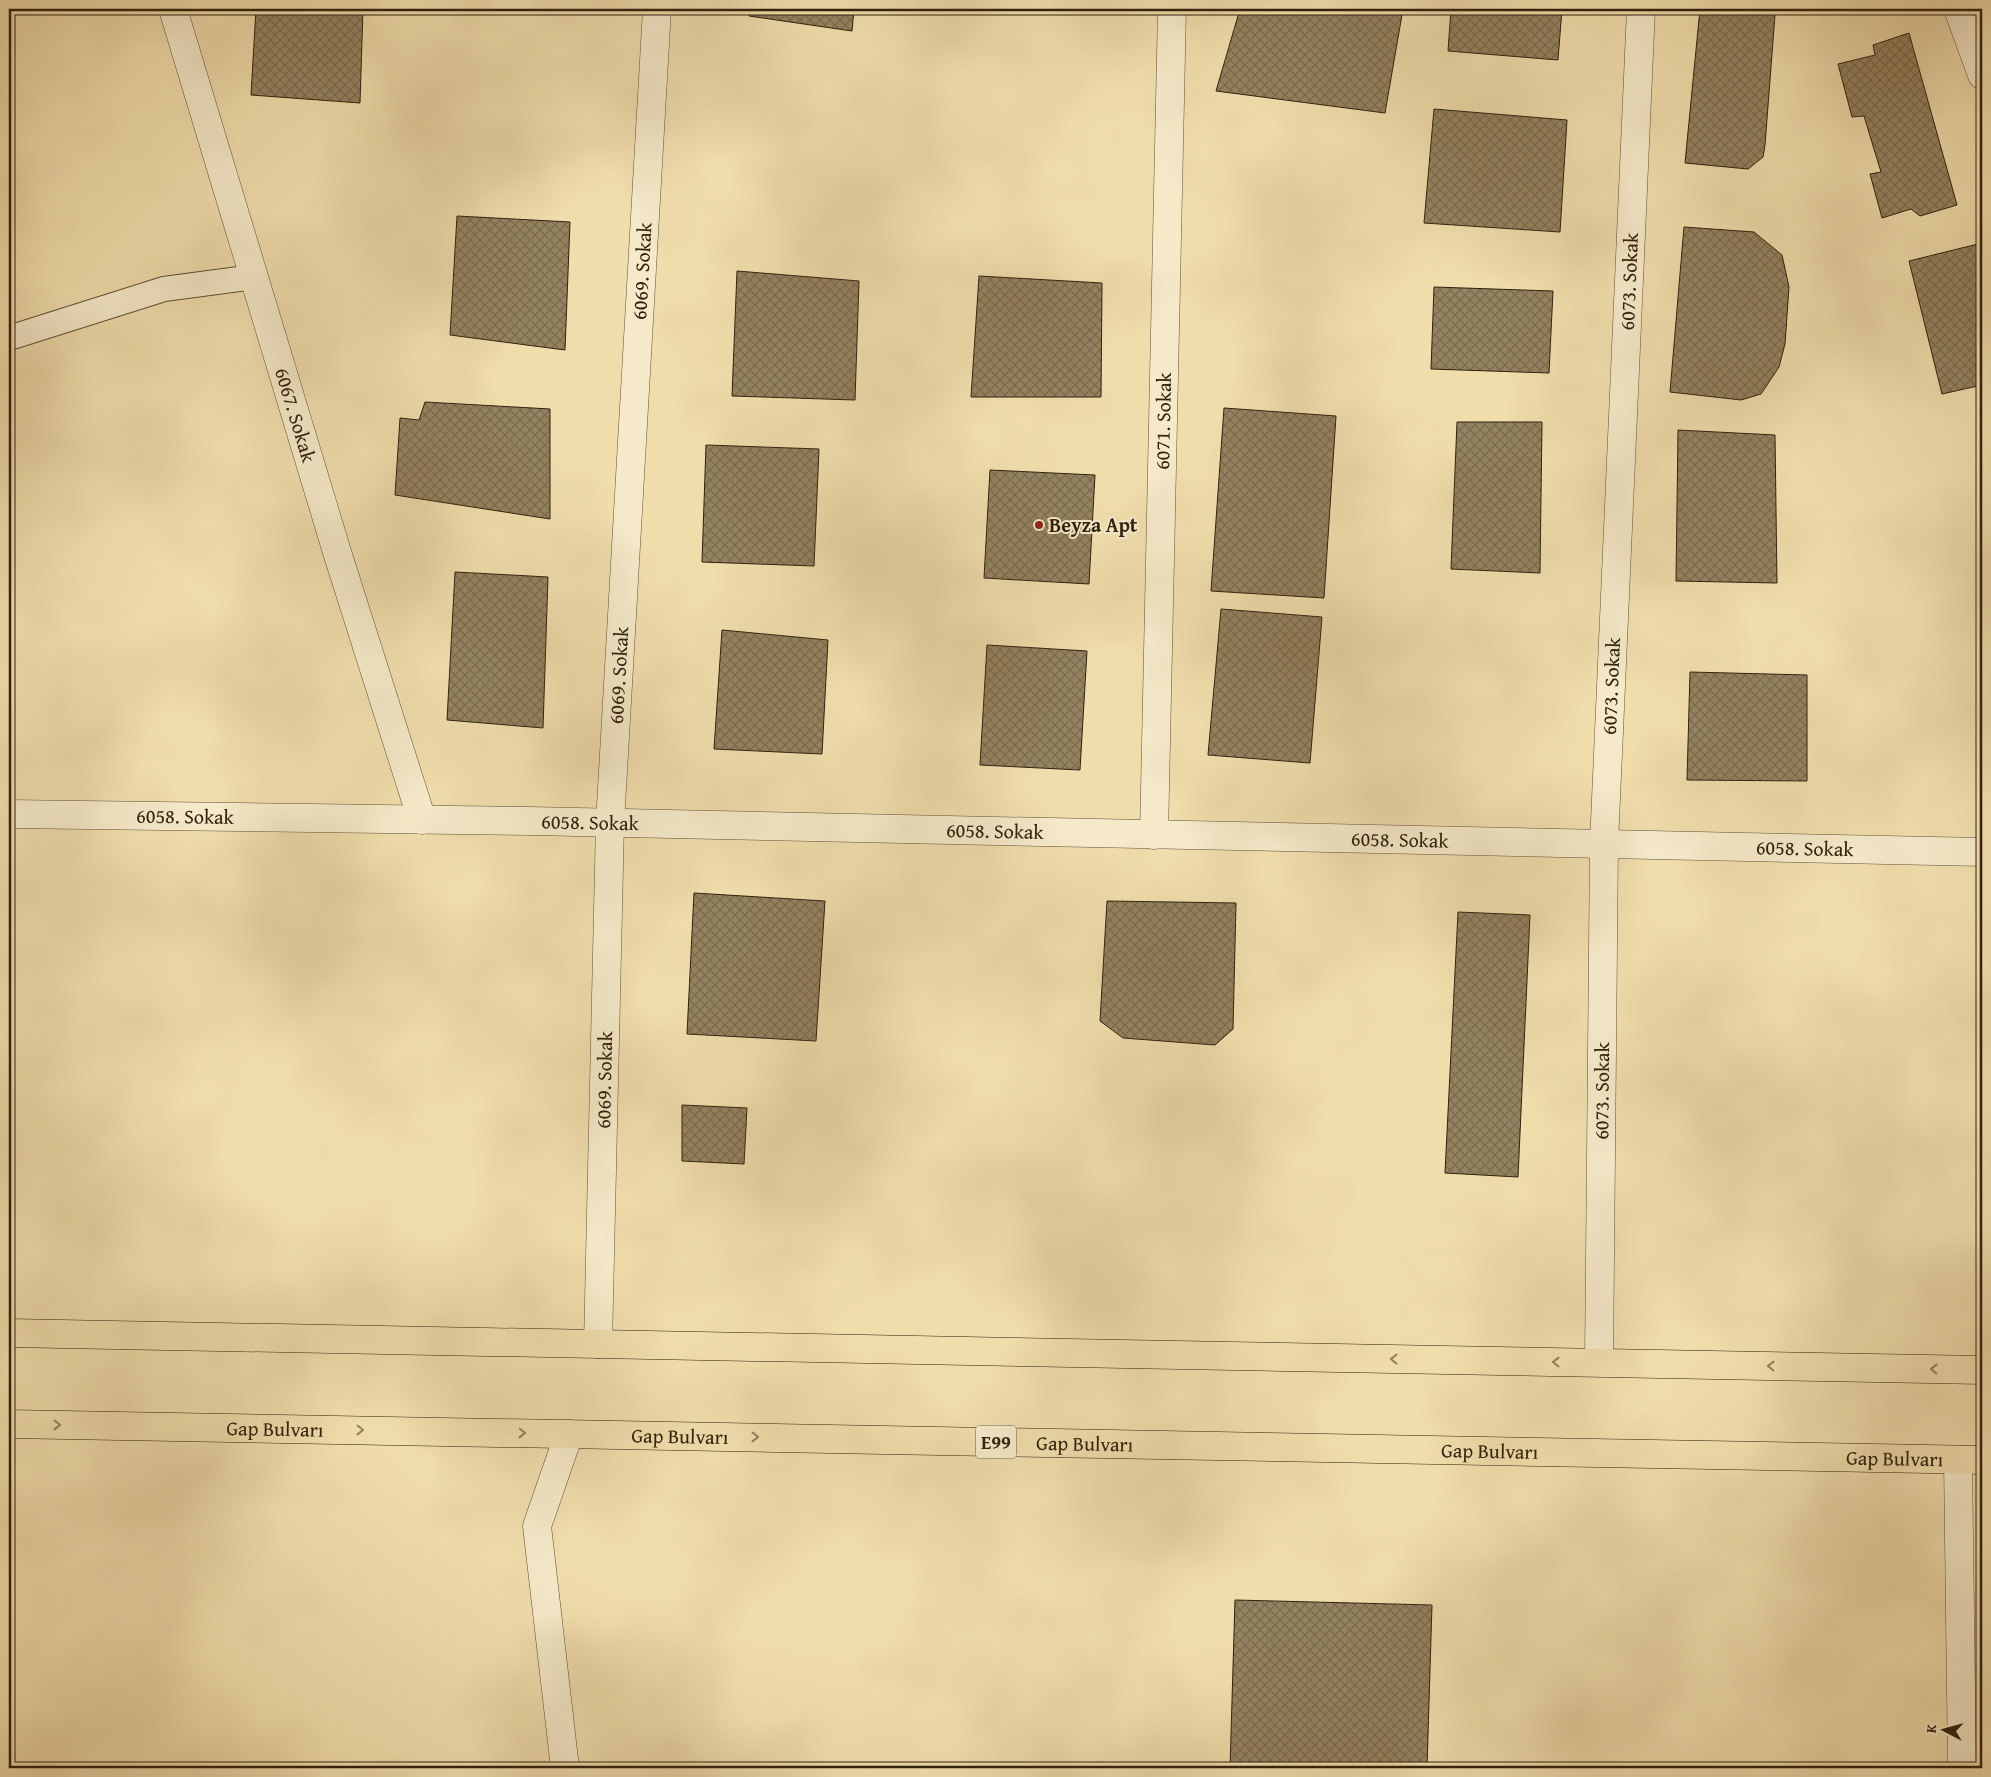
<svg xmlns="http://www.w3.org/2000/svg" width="1991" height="1777" font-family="'Gentium Book Plus',serif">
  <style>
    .building { fill: url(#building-cross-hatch); stroke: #30210e }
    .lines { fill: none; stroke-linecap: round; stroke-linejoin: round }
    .lane-casing { stroke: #605036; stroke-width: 26 }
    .street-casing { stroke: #605036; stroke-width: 29 }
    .highway-casing { stroke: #30210e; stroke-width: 29 }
    .lane { stroke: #f5e9c9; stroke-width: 24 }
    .street { stroke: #f5e9c9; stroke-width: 28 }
    .highway { stroke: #f0ddac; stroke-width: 28 }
    .oneway { stroke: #907f5d }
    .poi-dot { fill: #8f2418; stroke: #f5e9c9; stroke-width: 2 }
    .labels { text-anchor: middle; stroke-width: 4; stroke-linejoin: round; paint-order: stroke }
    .shield { fill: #f5e9c9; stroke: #6b5d46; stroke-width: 1 }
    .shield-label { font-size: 19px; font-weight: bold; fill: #30210e }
    .street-label { font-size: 20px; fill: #30210e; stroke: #f5e9c9 }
    .poi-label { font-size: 20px; font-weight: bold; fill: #30210e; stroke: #f5e9c9; text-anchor: start }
  </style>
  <defs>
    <pattern id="building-cross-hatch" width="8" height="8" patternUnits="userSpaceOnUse" patternTransform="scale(1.25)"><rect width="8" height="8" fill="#948360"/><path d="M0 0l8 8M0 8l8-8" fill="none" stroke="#796b4e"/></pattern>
  </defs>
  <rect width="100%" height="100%" fill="#f0ddac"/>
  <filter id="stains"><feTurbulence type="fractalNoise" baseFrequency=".004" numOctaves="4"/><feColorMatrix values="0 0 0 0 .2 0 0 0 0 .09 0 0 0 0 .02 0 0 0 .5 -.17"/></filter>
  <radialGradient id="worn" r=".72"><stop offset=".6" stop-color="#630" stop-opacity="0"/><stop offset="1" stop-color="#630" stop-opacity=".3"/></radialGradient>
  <path class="building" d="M 256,9 L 363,9 L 360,103 L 251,95 Z
    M 750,9 L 854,9 L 852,31 L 749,16 Z
    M 1240,9 L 1403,9 L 1385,113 L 1216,91 Z
    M 1451,9 L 1562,9 L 1558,60 L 1448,51 Z
    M 1700,9 L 1774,9 L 1775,15 L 1765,145 L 1763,157 L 1748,169 L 1685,163 Z
    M 1909,33 L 1957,205 L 1920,216 L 1911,209 L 1882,218 L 1870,174 L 1881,172 L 1864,116 L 1852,117 L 1838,64 L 1875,55 L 1873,45 Z
    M 1434,109 L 1567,120 L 1560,232 L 1424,223 Z
    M 457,216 L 570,222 L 565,350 L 450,335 Z
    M 1684,227 L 1754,232 L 1782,255 L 1789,287 L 1785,344 L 1779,367 L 1761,394 L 1741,400 L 1670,392 Z
    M 1982,243 L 1982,385 L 1942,394 L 1909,261 Z
    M 737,271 L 859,281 L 855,400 L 732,396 Z
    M 979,276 L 1102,283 L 1101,397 L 971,397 Z
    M 1434,287 L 1553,291 L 1549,373 L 1431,369 Z
    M 425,402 L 550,409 L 550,519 L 395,495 L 400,418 L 419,420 Z
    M 1224,408 L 1336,416 L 1324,598 L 1211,591 Z
    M 1457,422 L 1542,422 L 1540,573 L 1451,569 Z
    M 1678,430 L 1775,435 L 1777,583 L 1676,581 Z
    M 706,445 L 819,449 L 814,566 L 702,562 Z
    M 990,470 L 1095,475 L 1089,584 L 984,578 Z
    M 455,572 L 548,577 L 543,728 L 447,720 Z
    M 1221,609 L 1322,617 L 1310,763 L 1208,755 Z
    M 722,630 L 828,640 L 822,754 L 714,749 Z
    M 987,645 L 1087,651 L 1080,770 L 980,765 Z
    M 1690,672 L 1807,675 L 1807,781 L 1687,780 Z
    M 694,893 L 825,901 L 816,1041 L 687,1034 Z
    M 1107,901 L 1236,903 L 1233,1029 L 1215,1045 L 1123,1038 L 1100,1021 Z
    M 1458,912 L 1530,915 L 1518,1177 L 1445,1173 Z
    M 682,1105 L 747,1108 L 744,1164 L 682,1161 Z
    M 1235,1600 L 1432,1605 L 1427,1768 L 1230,1768 Z"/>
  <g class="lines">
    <defs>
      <path id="lane" d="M 9,338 L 164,289 L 254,277"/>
      <g id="street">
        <path id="s1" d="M 173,9 L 337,552 L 422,820"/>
        <path d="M 1958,9 L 1982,75"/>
        <path id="s2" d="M 9,814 L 530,821 L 1982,852"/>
        <path id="s3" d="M 1154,835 L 1172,9"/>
        <path id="s4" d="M 598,1344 L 610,823 L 657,9"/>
        <path id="s5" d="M 1599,1362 L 1604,844 L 1641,9"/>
        <path d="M 1958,1460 L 1962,1768"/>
        <path d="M 565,1768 L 537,1526 L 569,1434"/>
      </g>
      <g id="highway">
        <path d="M 9,1333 L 1982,1370"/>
        <path id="s6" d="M 9,1424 L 1982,1460"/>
      </g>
    </defs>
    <use href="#lane" class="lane-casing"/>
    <use href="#street" class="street-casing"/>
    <use href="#highway" class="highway-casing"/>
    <use href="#lane" class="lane"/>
    <use href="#street" class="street"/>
    <use href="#highway" class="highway"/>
  </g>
  <defs><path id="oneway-chevron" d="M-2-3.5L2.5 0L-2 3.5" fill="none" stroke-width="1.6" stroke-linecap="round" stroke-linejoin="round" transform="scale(1.25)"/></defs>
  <g class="oneway">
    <use href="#oneway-chevron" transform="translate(1394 1359) rotate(-179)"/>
    <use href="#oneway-chevron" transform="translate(1556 1362) rotate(-179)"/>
    <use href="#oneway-chevron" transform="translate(1771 1366) rotate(-179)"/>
    <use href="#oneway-chevron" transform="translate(1934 1369) rotate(-179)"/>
    <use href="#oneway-chevron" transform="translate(57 1425) rotate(1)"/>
    <use href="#oneway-chevron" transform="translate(360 1430) rotate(1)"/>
    <use href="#oneway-chevron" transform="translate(522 1433) rotate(1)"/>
    <use href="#oneway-chevron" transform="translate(755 1437) rotate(1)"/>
  </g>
  <circle class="poi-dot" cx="1039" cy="525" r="5"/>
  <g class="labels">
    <rect class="shield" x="976" y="1425.5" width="40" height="33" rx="4"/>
    <g class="shield-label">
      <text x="996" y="1449">E99</text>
    </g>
    <g class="street-label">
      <text dy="7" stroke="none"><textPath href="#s4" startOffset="1074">6069. Sokak</textPath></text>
      <text dy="7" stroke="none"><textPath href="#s5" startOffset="1081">6073. Sokak</textPath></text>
      <text dy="7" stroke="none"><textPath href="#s1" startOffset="424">6067. Sokak</textPath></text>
      <text dy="7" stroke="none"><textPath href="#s3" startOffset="414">6071. Sokak</textPath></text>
      <text dy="7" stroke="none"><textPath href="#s4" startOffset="669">6069. Sokak</textPath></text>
      <text dy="7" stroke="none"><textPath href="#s5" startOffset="676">6073. Sokak</textPath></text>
      <text dy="7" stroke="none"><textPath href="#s2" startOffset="176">6058. Sokak</textPath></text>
      <text dy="7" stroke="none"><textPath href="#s2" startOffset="581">6058. Sokak</textPath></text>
      <text dy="7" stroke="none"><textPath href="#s2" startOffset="986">6058. Sokak</textPath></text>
      <text dy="7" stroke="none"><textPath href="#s2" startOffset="1391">6058. Sokak</textPath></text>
      <text dy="7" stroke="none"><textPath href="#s2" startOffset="1796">6058. Sokak</textPath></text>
      <text dy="7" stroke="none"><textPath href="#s4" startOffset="264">6069. Sokak</textPath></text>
      <text dy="7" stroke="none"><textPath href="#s5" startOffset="271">6073. Sokak</textPath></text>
      <text dy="7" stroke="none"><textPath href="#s6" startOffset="266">Gap Bulvarı</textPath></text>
      <text dy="7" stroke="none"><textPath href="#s6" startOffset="671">Gap Bulvarı</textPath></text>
      <text dy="7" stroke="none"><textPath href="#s6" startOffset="1076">Gap Bulvarı</textPath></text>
      <text dy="7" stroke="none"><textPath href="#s6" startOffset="1481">Gap Bulvarı</textPath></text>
      <text dy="7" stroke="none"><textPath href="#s6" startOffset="1886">Gap Bulvarı</textPath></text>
    </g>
    <g class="poi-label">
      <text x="1049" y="532">Beyza Apt</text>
    </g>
  </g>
  <rect width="1991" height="1777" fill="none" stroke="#f0ddac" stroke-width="30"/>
  <rect x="10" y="10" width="1971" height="1757" fill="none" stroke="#30210e" stroke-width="2.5"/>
  <rect x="15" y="15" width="1961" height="1747" fill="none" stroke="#30210e"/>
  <g transform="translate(1944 1730) rotate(276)" stroke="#f5e9c9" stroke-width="4" paint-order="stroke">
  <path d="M0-4L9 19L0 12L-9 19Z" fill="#30210e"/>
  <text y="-8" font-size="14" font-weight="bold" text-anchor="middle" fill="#30210e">K</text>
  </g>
  <rect width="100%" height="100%" filter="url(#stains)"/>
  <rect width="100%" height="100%" fill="url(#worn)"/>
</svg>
